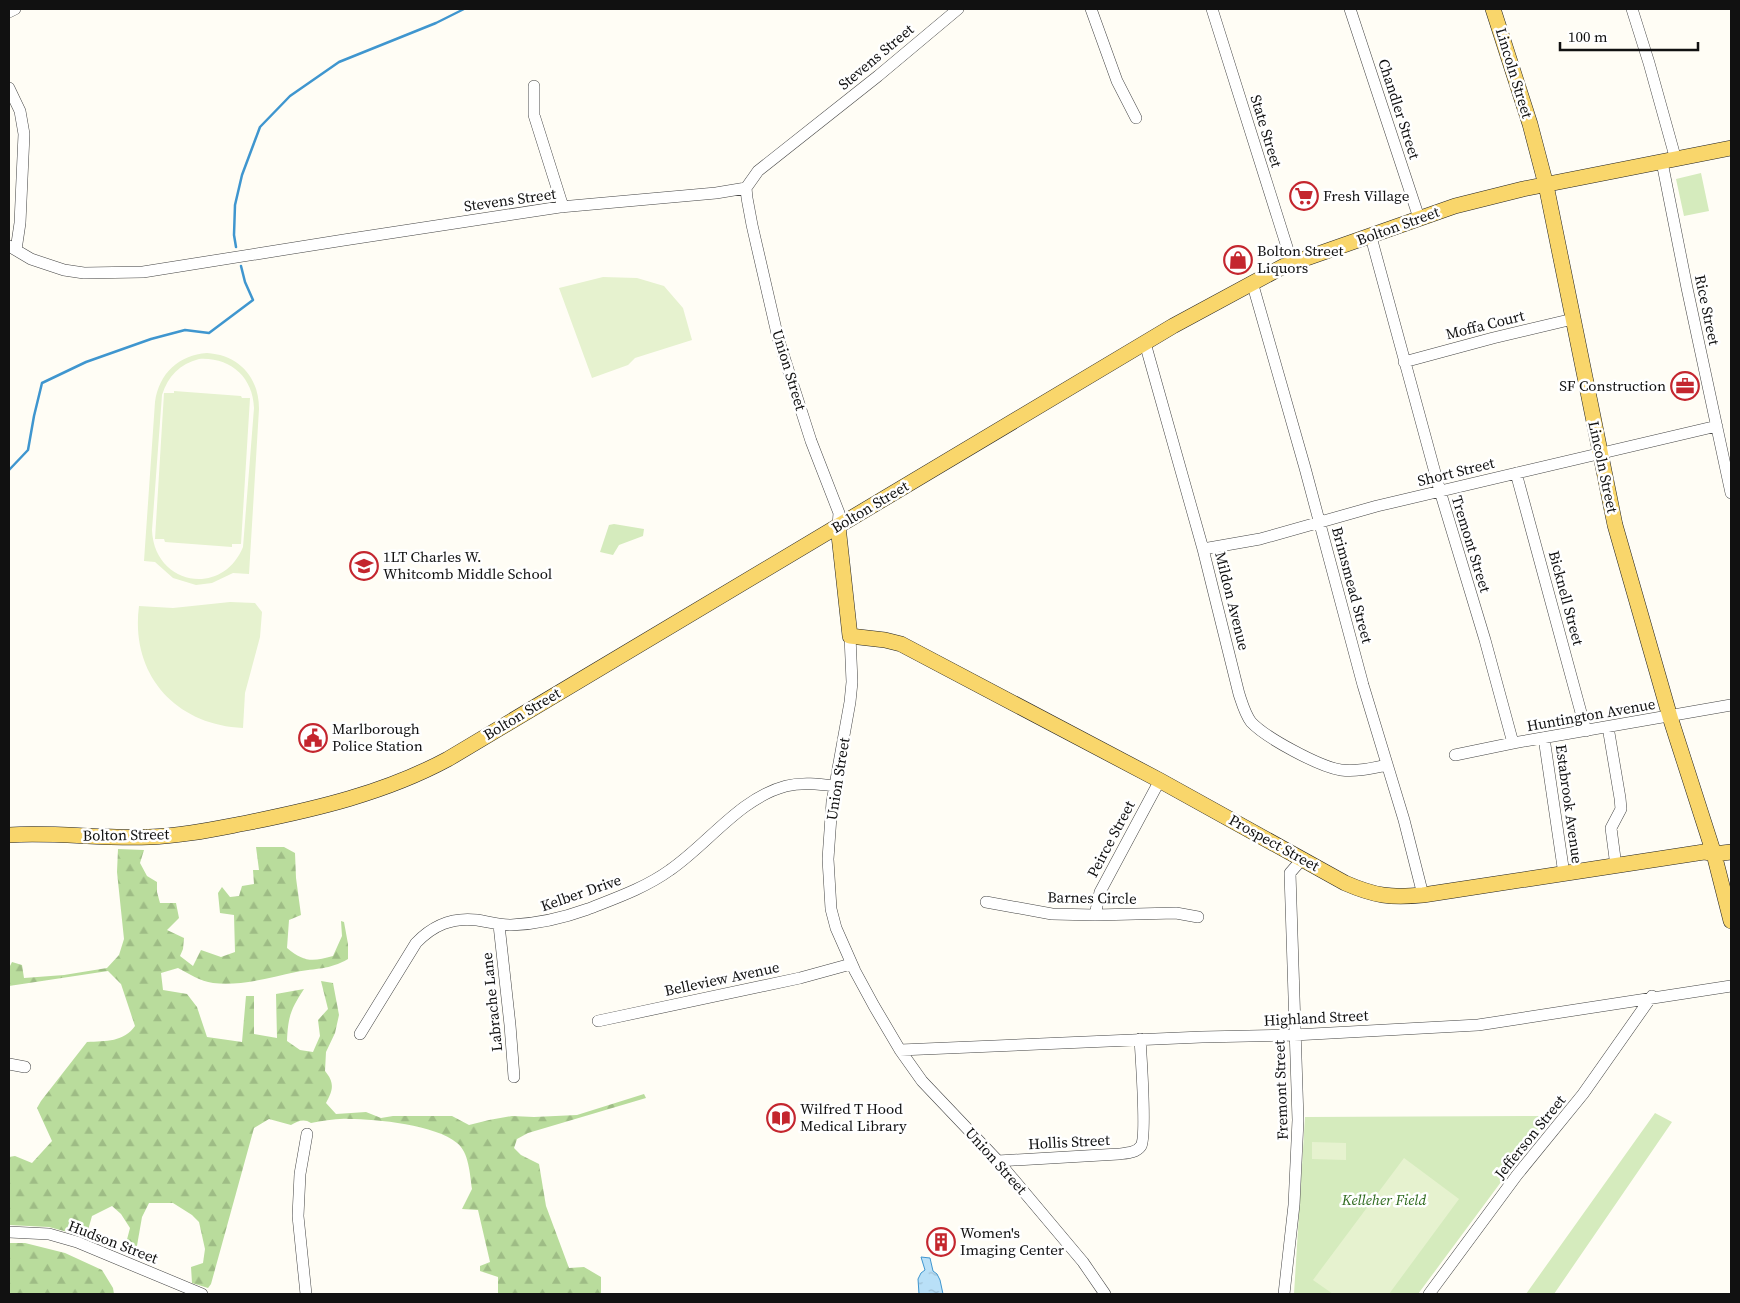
<svg xmlns="http://www.w3.org/2000/svg" width="1740" height="1303" font-family="'Source Serif 4',serif">
  <style>
    .forest { fill: url(#forest-firs) }
    .park { fill: #d5ebbd }
    .pitch { fill: #e6f2cf; fill-rule: evenodd }
    .water { fill: url(#water-ripples); stroke: #3f96cf }
    .lines { fill: none; stroke-linecap: round; stroke-linejoin: round }
    .stream { stroke: #3f96cf; stroke-width: 2.5 }
    .minor-casing { stroke: #444; stroke-width: 12 }
    .major-casing { stroke: #222; stroke-width: 16 }
    .minor { stroke: #fff; stroke-width: 11 }
    .major { stroke: #f9d66b; stroke-width: 15 }
    .labels { text-anchor: middle; stroke-width: 5; stroke-linejoin: round; paint-order: stroke }
    .street-label { font-size: 15px; fill: #111; stroke: #fff }
    .poi-label { font-size: 15px; fill: #111; stroke: #fff; text-anchor: start }
    .park-label { font-size: 15px; font-style: italic; fill: #2f6b1f; stroke: #fff }
  </style>
  <defs>
    <pattern id="forest-firs" width="22" height="20" patternUnits="userSpaceOnUse" patternTransform="scale(1.25)"><rect width="22" height="20" fill="#b9dc9c"/><path d="M5 1l3.5 6h-7zM16 11l3.5 6h-7z" fill="#9ebc85"/></pattern>
    <pattern id="water-ripples" width="26" height="14" patternUnits="userSpaceOnUse" patternTransform="scale(1.25)"><rect width="26" height="14" fill="#b9e0f7"/><path d="M2 4q2-2 4 0t4 0M15 11q2-2 4 0t4 0" fill="none" stroke="#9ebfd3"/></pattern>
  </defs>
  <rect width="100%" height="100%" fill="#fffdf5"/>
  <path class="forest" d="M 256,847 L 284,847 L 295,853 L 296,878 L 301,915 L 289,920 L 287,948 C 304,962 312,962 333,956 L 342,936 L 341,921 L 344,922 L 348,944 L 348,959 C 329,970 316,968 296,972 C 269,978 241,986 213,983 C 200,981 189,974 178,968 L 161,973 L 163,990 L 187,994 L 197,1007 L 207,1037 L 242,1042 L 246,996 L 254,996 L 254,1034 L 277,1038 L 276,994 L 304,989 C 291,1009 288,1016 287,1041 L 300,1050 L 313,1052 L 320,1036 L 318,1020 L 328,1009 L 321,981 L 333,983 L 339,1015 L 335,1033 L 326,1052 L 325,1071 C 335,1083 333,1090 326,1103 L 336,1114 L 366,1112 L 381,1118 L 393,1116 L 452,1116 L 469,1125 L 489,1120 L 512,1116 L 534,1117 L 577,1115 L 644,1094 L 646,1098 L 528,1133 L 517,1139 L 514,1148 L 521,1155 L 539,1164 L 546,1206 L 569,1268 L 584,1267 L 601,1277 L 601,1294 L 498,1294 L 498,1277 L 480,1271 L 480,1266 L 490,1262 L 478,1210 L 462,1209 L 472,1189 C 470,1175 469,1152 457,1143 C 436,1125 377,1119 349,1119 C 337,1118 323,1121 311,1123 C 304,1118 298,1121 291,1125 L 269,1119 L 254,1128 L 211,1284 L 208,1288 L 192,1283 L 191,1267 L 203,1263 L 205,1249 L 199,1222 L 192,1215 L 173,1203 L 149,1203 L 142,1217 L 135,1257 L 124,1251 L 130,1228 L 121,1214 L 112,1206 L 92,1216 L 86,1237 L 49,1227 L 9,1225 L 9,1157 L 15,1156 L 32,1163 L 52,1141 L 37,1108 L 41,1101 L 87,1042 C 106,1041 124,1042 135,1026 L 121,984 L 108,971 L 9,986 L 10,966 L 12,962 L 22,965 L 24,978 L 64,975 L 107,968 L 119,955 L 124,939 L 117,872 L 118,849 L 144,850 L 140,863 L 147,876 L 157,882 L 157,892 L 160,903 L 176,903 L 179,918 L 167,930 L 184,938 L 183,949 L 180,956 L 193,966 L 201,950 L 221,957 L 235,952 L 234,915 L 220,913 L 218,893 L 222,887 L 230,897 L 239,896 L 242,886 L 254,884 L 253,870 L 259,870 Z
    M 9,1243 L 25,1243 L 65,1253 L 102,1270 L 113,1288 L 114,1294 L 9,1294 Z"/>
  <path class="park" d="M 1701,173 L 1709,211 L 1684,216 L 1676,179 Z
    M 614,524 L 644,529 L 643,536 L 619,545 L 613,555 L 600,552 L 609,525 Z
    M 1655,1113 L 1672,1122 L 1554,1294 L 1526,1294 Z
    M 1550,1116 L 1418,1294 L 1294,1294 L 1305,1117 Z"/>
  <path class="pitch" d="M 603,277 L 637,278 L 664,286 L 683,308 L 692,340 L 635,358 L 628,365 L 592,378 L 559,288 Z
    M 207,353 C 239,355 259,377 259,409 L 249,574 L 233,573 L 212,583 L 196,585 L 173,578 L 155,562 L 144,561 L 155,402 C 159,373 179,355 207,353 ZM 199,359 C 230,357 253,377 254,408 L 243,547 C 222,598 154,585 152,530 L 162,395 C 168,376 180,364 199,359 Z
    M 174,391 L 241,396 L 242,398 L 250,398 L 241,544 L 232,544 L 232,547 L 165,542 L 164,539 L 155,539 L 164,393 L 174,393 Z
    M 230,602 L 255,603 L 262,612 L 260,637 L 245,693 L 243,728 C 175,725 130,674 139,606 L 173,608 Z
    M 1312,1142 L 1346,1143 L 1346,1160 L 1312,1159 Z
    M 1404,1158 L 1459,1199 L 1389,1294 L 1333,1294 L 1313,1280 Z"/>
  <path class="water" d="M 921,1257 L 930,1258 L 933,1271 L 937,1274 L 940,1280 L 943,1294 L 919,1294 L 918,1279 L 921,1273 L 925,1270 Z"/>
  <g class="lines">
    <path class="stream" d="M 236,247 L 234,235 L 235,205 L 242,175 L 260,127 L 290,96 L 339,62 L 436,23 L 464,9
      M 9,470 L 28,450 L 34,416 L 42,383 L 86,362 L 151,339 L 185,330 L 209,333 L 253,300 L 245,282 L 241,266"/>
    <defs>
      <path id="minor" d="M 1091,9 L 1117,81 L 1136,118
        M 1212,9 L 1292,263
        M 1350,9 L 1419,218
        M 1632,9 L 1649,63 L 1676,160
        M 9,12 L 15,9
        M 534,86 L 534,115 L 563,207
        M 9,88 L 20,111 L 24,134 L 20,223 L 16,250
        M 1662,162 L 1687,288 L 1731,493
        M 746,188 L 747,198 L 752,225 L 778,338 L 811,441 L 839,513 L 838,526
        M 1371,237 L 1440,491 L 1485,640 L 1513,743
        M 9,246 L 31,259 L 64,270 L 84,273 L 143,272 L 344,240 L 560,207 L 716,193 L 746,188 L 758,171 L 878,76 L 958,9
        M 1252,282 L 1305,468 L 1363,685 L 1404,820 L 1423,895
        M 1145,343 L 1203,549 L 1239,694 C 1242,703 1245,714 1251,722 C 1266,738 1320,767 1341,770 C 1357,772 1372,768 1387,765
        M 1404,362 L 1493,338 L 1573,319
        M 1516,473 L 1586,731
        M 1203,549 L 1260,539 L 1377,506 L 1717,426
        M 850,636 L 852,682 L 850,702 L 832,802 L 828,859 L 831,909 L 836,928 L 855,971 L 874,1006 L 900,1050 L 922,1081 L 998,1161 L 1083,1262 L 1105,1294
        M 1608,727 L 1620,798 L 1621,809 L 1611,828 L 1616,866
        M 1544,738 L 1564,874
        M 1455,755 L 1513,743 L 1731,705
        M 986,902 L 1052,914 L 1095,915 L 1176,913 L 1198,917
        M 1095,915 L 1100,892 L 1160,780
        M 499,925 L 510,1025 L 514,1077
        M 598,1021 L 800,978 L 851,964
        M 360,1034 L 416,943 C 433,925 452,917 477,920 C 489,922 499,925 511,925 C 537,924 563,918 588,909 C 616,898 645,888 670,870 C 708,844 740,798 786,786 C 802,782 819,784 835,786
        M 900,1050 L 1202,1037 L 1294,1035 L 1478,1025 L 1731,986
        M 9,1064 L 25,1067
        M 998,1161 L 1119,1154 C 1127,1153 1136,1153 1141,1146 C 1147,1136 1141,1056 1140,1039
        M 9,1232 L 49,1234 L 77,1242 L 202,1294
        M 306,1294 L 298,1216 L 300,1174 L 307,1134
        M 1284,1294 L 1294,1205 L 1298,1120 L 1290,873 L 1303,858
        M 1429,1294 L 1517,1175 L 1583,1094 L 1652,996"/>
      <path id="major" d="M 1493,9 L 1530,124 L 1546,185 L 1615,525 L 1670,717 L 1714,854 L 1731,921
        M 838,526 L 850,636 L 885,640 L 901,644 L 1159,780 L 1345,883 C 1375,896 1390,898 1423,895 L 1704,852 L 1714,854 L 1731,852
        M 9,835 C 55,832 102,839 149,837 C 182,836 214,829 246,823 C 316,809 385,793 448,759 L 1173,326 L 1284,266 L 1455,206 L 1523,189 L 1731,148"/>
    </defs>
    <use href="#minor" class="minor-casing"/>
    <use href="#major" class="major-casing"/>
    <use href="#minor" class="minor"/>
    <use href="#major" class="major"/>
  </g>
  <defs>
    <symbol id="supermarket-ring" viewBox="-11 -11 22 22"><circle r="9.5" fill="#fff" stroke="#c4262e" stroke-width="1.5"/><path d="M-6-5.5h2.5l.6 2H6L4.5 2H-2.5L-4.4-4H-6ZM-1.5 3.2a1.3 1.3 0 1 0 .1 0ZM3 3.2a1.3 1.3 0 1 0 .1 0Z" fill="#c4262e"/></symbol>
    <symbol id="shop-ring" viewBox="-11 -11 22 22"><circle r="9.5" fill="#fff" stroke="#c4262e" stroke-width="1.5"/><path d="M-5-2.5h2.3a2.7 3.5 0 0 1 5.4 0H5L5.5 6h-11ZM-1.5-2.5h3a1.5 2.3 0 0 0-3 0Z" fill="#c4262e"/></symbol>
    <symbol id="office-ring" viewBox="-11 -11 22 22"><circle r="9.5" fill="#fff" stroke="#c4262e" stroke-width="1.5"/><path d="M-6-3h4V-5.5h4V-3h4V5H-6ZM-1-4.5V-3h2v-1.5ZM-6 0V1H6V0Z" fill="#c4262e"/></symbol>
    <symbol id="school-ring" viewBox="-11 -11 22 22"><circle r="9.5" fill="#fff" stroke="#c4262e" stroke-width="1.5"/><path d="M0-5L7-2L0 1L-7-2ZM-4 1L0 2.5L4 1V4Q0 6-4 4Z" fill="#c4262e"/></symbol>
    <symbol id="civic-ring" viewBox="-11 -11 22 22"><circle r="9.5" fill="#fff" stroke="#c4262e" stroke-width="1.5"/><path d="M-.6-6.5H3V-4.5H.6V-3L4-1V1h2V6H-6V1h2V-1L-.6-3ZM-1.2 2.5V6h2.4V2.5Z" fill="#c4262e"/></symbol>
    <symbol id="library-ring" viewBox="-11 -11 22 22"><circle r="9.5" fill="#fff" stroke="#c4262e" stroke-width="1.5"/><path d="M-6-4Q-3-5.5-.7-3.5V5Q-3 3-6 4ZM6-4Q3-5.5 .7-3.5V5Q3 3 6 4Z" fill="#c4262e"/></symbol>
    <symbol id="building-ring" viewBox="-11 -11 22 22"><circle r="9.5" fill="#fff" stroke="#c4262e" stroke-width="1.5"/><path d="M-4-6H4V6H1V3H-1V6H-4ZM-2.5-4.3h1.7v1.8h-1.7ZM.8-4.3h1.7v1.8H.8ZM-2.5-1h1.7V.8h-1.7ZM.8-1h1.7V.8H.8Z" fill="#c4262e"/></symbol>
  </defs>
  <g fill-rule="evenodd">
    <use href="#supermarket-ring" x="1288" y="180" width="32" height="32"/>
    <use href="#shop-ring" x="1222" y="244" width="32" height="32"/>
    <use href="#office-ring" x="1669" y="370" width="32" height="32"/>
    <use href="#school-ring" x="348" y="550" width="32" height="32"/>
    <use href="#civic-ring" x="297" y="722" width="32" height="32"/>
    <use href="#library-ring" x="765" y="1102" width="32" height="32"/>
    <use href="#building-ring" x="925" y="1226" width="32" height="32"/>
  </g>
  <g class="labels">
    <g class="street-label">
      <text transform="translate(876 57) rotate(-40)" y="5">Stevens Street</text>
      <text transform="translate(1514 73) rotate(73)" y="5">Lincoln Street</text>
      <text transform="translate(1399 109) rotate(72)" y="5">Chandler Street</text>
      <text transform="translate(1266 131) rotate(73)" y="5">State Street</text>
      <text transform="translate(510 200) rotate(-8)" y="5">Stevens Street</text>
      <text transform="translate(1398 226) rotate(-20)" y="5">Bolton Street</text>
      <text transform="translate(1707 310) rotate(78)" y="5">Rice Street</text>
      <text transform="translate(1485 325) rotate(-14)" y="5">Moffa Court</text>
      <text transform="translate(789 370) rotate(73)" y="5">Union Street</text>
      <text transform="translate(1603 467) rotate(78)" y="5">Lincoln Street</text>
      <text transform="translate(1456 472) rotate(-14)" y="5">Short Street</text>
      <text transform="translate(870 507) rotate(-31)" y="5">Bolton Street</text>
      <text transform="translate(1471 544) rotate(73)" y="5">Tremont Street</text>
      <text transform="translate(1352 585) rotate(75)" y="5">Brimsmead Street</text>
      <text transform="translate(1566 598) rotate(75)" y="5">Bicknell Street</text>
      <text transform="translate(1232 601) rotate(76)" y="5">Mildon Avenue</text>
      <text transform="translate(522 714) rotate(-31)" y="5">Bolton Street</text>
      <text transform="translate(1591 715) rotate(-10)" y="5">Huntington Avenue</text>
      <text transform="translate(838 779) rotate(-81)" y="5">Union Street</text>
      <text transform="translate(1569 804) rotate(82)" y="5">Estabrook Avenue</text>
      <text transform="translate(126 835) rotate(-1)" y="5">Bolton Street</text>
      <text transform="translate(1111 839) rotate(-62)" y="5">Peirce Street</text>
      <text transform="translate(1274 843) rotate(29)" y="5">Prospect Street</text>
      <text transform="translate(581 893) rotate(-19)" y="5">Kelber Drive</text>
      <text transform="translate(1092 898) rotate(1)" y="5">Barnes Circle</text>
      <text transform="translate(722 979) rotate(-12)" y="5">Belleview Avenue</text>
      <text transform="translate(492 1002) rotate(-96)" y="5">Labrache Lane</text>
      <text transform="translate(1316 1018) rotate(-3)" y="5">Highland Street</text>
      <text transform="translate(1281 1090) rotate(-92)" y="5">Fremont Street</text>
      <text transform="translate(1530 1137) rotate(-51)" y="5">Jefferson Street</text>
      <text transform="translate(1069 1142) rotate(-3)" y="5">Hollis Street</text>
      <text transform="translate(996 1161) rotate(48)" y="5">Union Street</text>
      <text transform="translate(113 1242) rotate(21)" y="5">Hudson Street</text>
    </g>
    <g class="poi-label">
      <text x="1323" y="201">Fresh Village</text>
      <text x="1257" y="256">Bolton Street<tspan x="1257" dy="17">Liquors</tspan></text>
      <text x="1666" y="391" text-anchor="end">SF Construction</text>
      <text x="383" y="562">1LT Charles W.<tspan x="383" dy="17">Whitcomb Middle School</tspan></text>
      <text x="332" y="734">Marlborough<tspan x="332" dy="17">Police Station</tspan></text>
      <text x="800" y="1114">Wilfred T Hood<tspan x="800" dy="17">Medical Library</tspan></text>
      <text x="960" y="1238">Women's<tspan x="960" dy="17">Imaging Center</tspan></text>
    </g>
    <g class="park-label">
      <text x="1384" y="1205">Kelleher Field</text>
    </g>
  </g>
  <rect width="1740" height="1303" fill="none" stroke="#111111" stroke-width="20"/>
  <path d="M1560 42v8h138v-8" fill="none" stroke="#111111" stroke-width="2.5"/>
  <text x="1568" y="42" font-size="15" fill="#111111" stroke="#ffffff" stroke-width="4" paint-order="stroke">100 m</text>
</svg>
